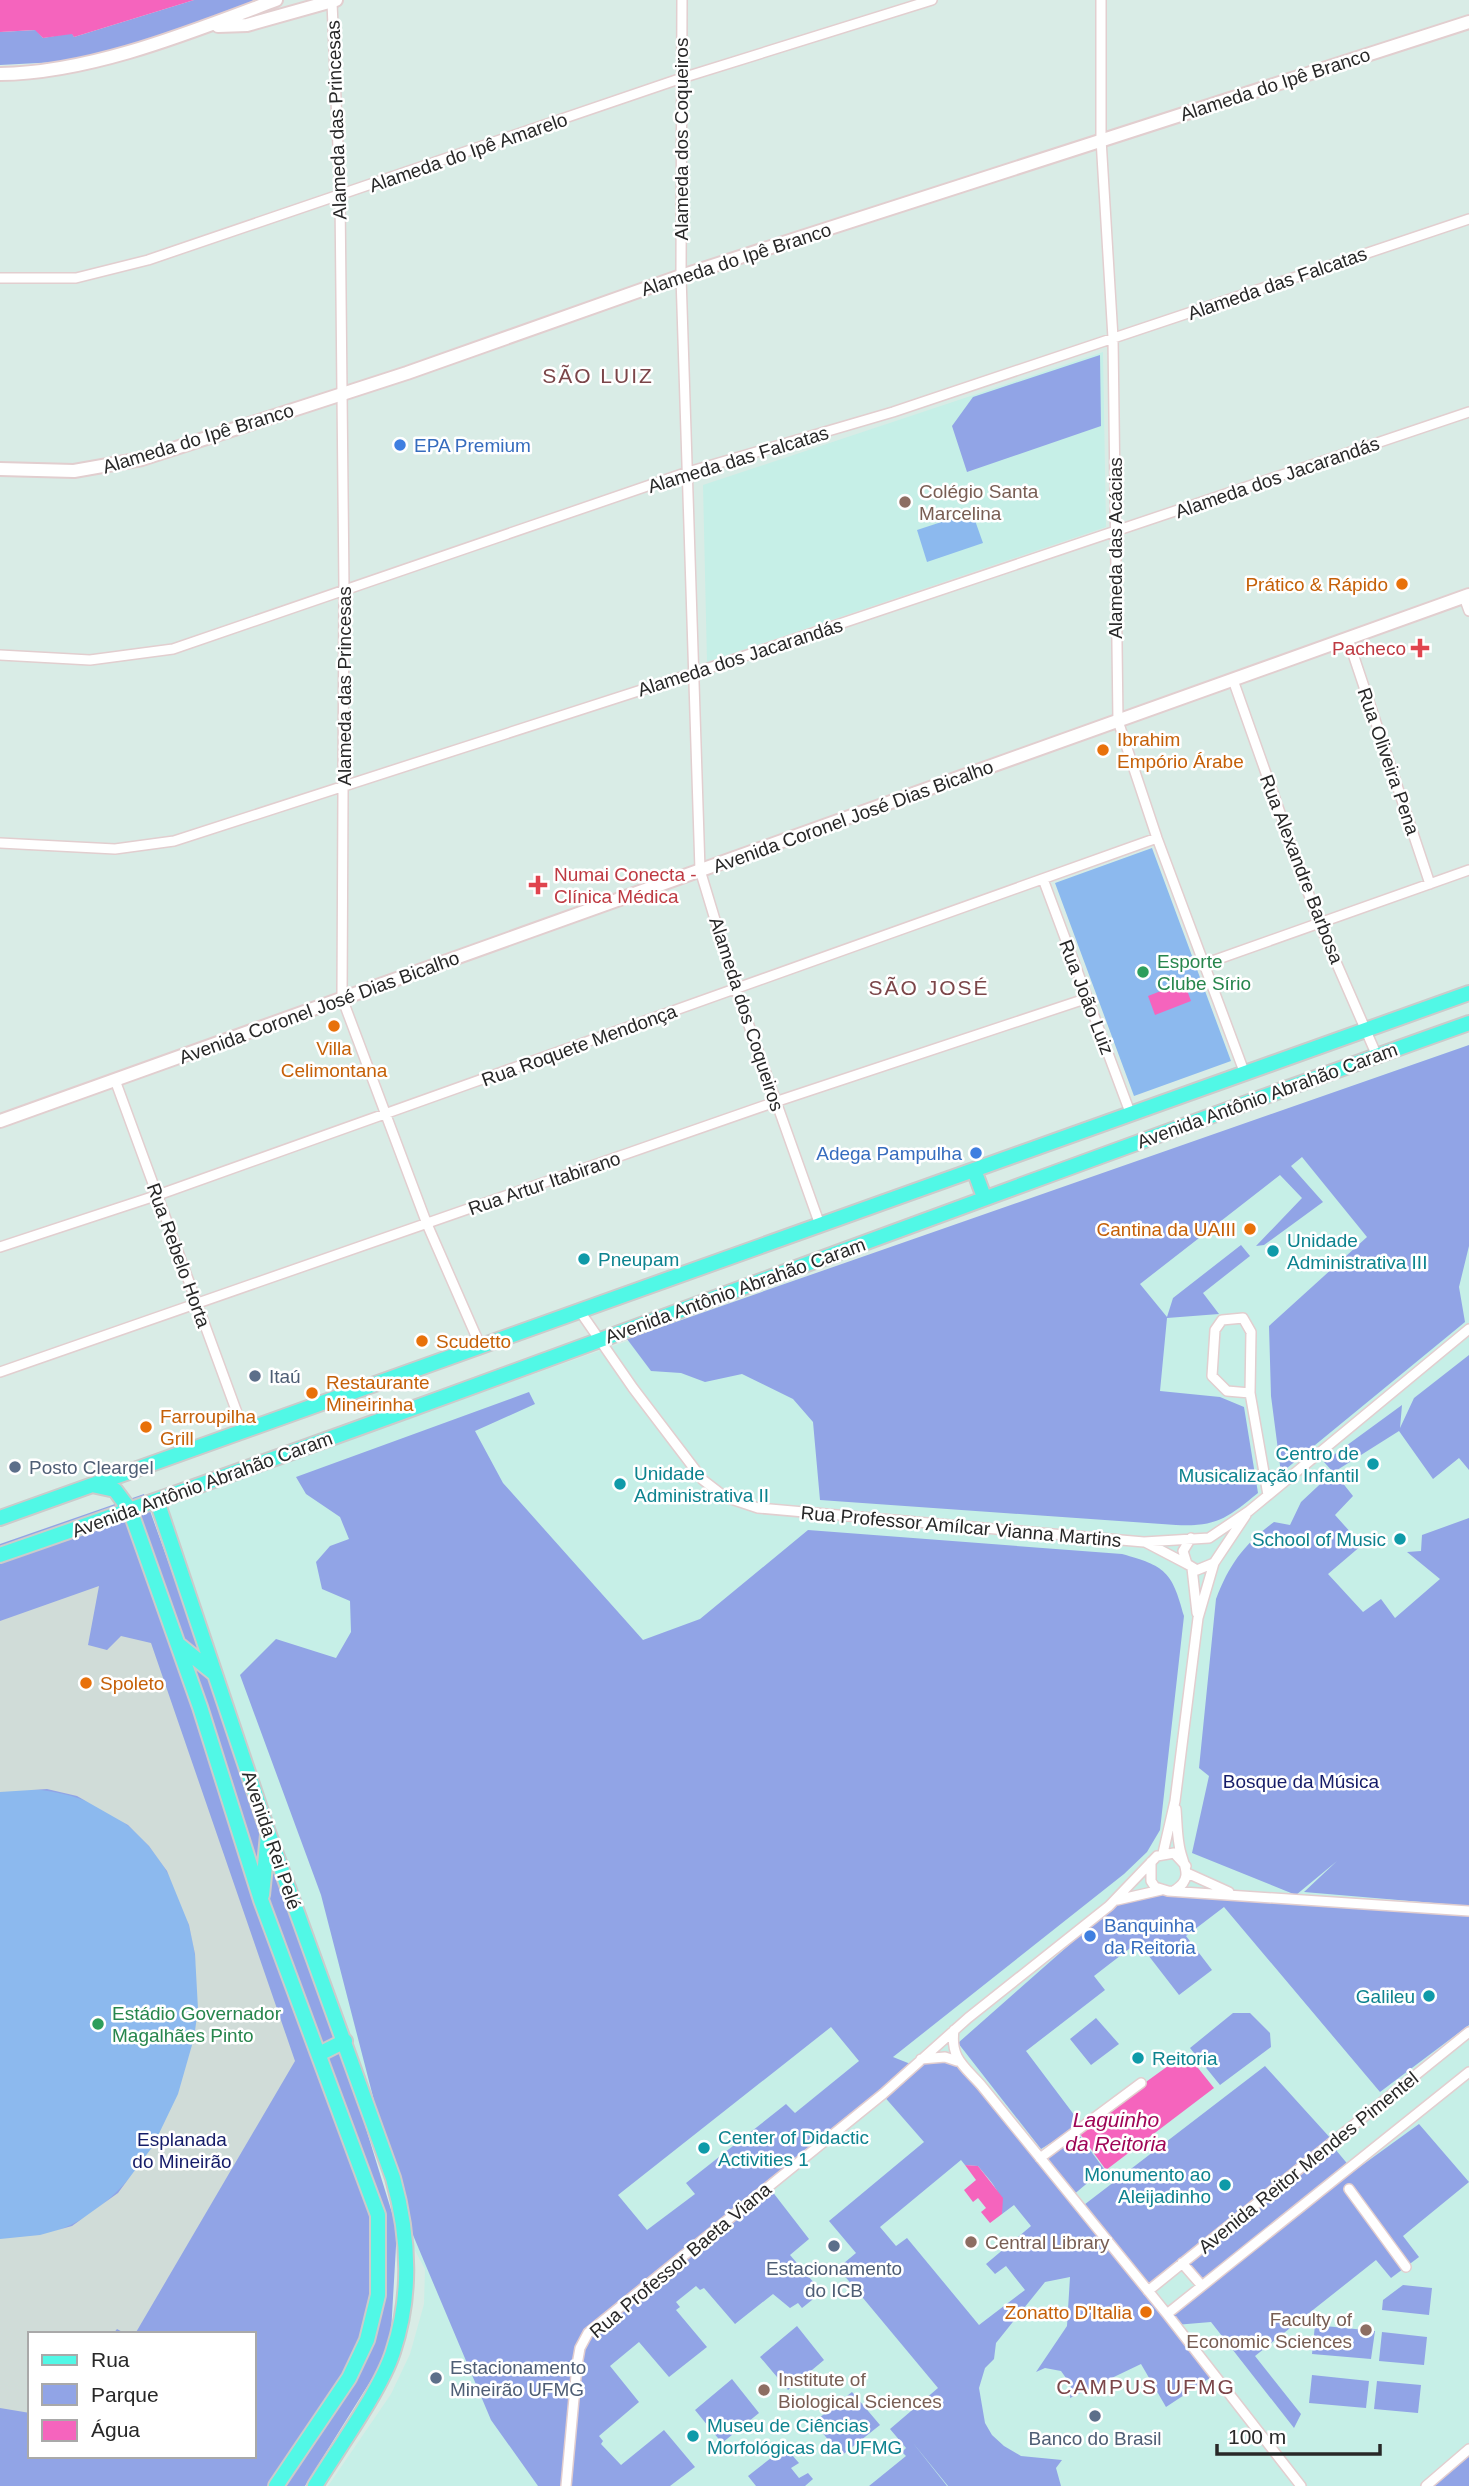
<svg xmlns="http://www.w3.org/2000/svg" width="1469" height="2486" font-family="Arial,sans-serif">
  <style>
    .education { fill: #c6efe7 }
    .green { fill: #91a4e6; fill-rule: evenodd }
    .pitch { fill: #8cb9ee }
    .plaza { fill: #d0dcd8 }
    .water { fill: #f564bd }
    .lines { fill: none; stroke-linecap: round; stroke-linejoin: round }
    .street-casing { stroke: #e2cecf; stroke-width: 12 }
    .secondary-casing { stroke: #e2cecf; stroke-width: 16 }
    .primary-casing { stroke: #cbcbcb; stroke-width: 18 }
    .street { stroke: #fff; stroke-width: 9 }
    .secondary { stroke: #fff; stroke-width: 12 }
    .primary { stroke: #51f8e6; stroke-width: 14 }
    .shop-dot { fill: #3f7fe0; stroke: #fff; stroke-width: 2.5 }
    .education-dot { fill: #8d6e63; stroke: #fff; stroke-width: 2.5 }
    .food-dot { fill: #e8710a; stroke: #fff; stroke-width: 2.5 }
    .health-dot { fill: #e0444e; stroke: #fff; stroke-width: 2.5 }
    .leisure-dot { fill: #2e9e5b; stroke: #fff; stroke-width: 2.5 }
    .culture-dot { fill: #0f9aa8; stroke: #fff; stroke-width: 2.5 }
    .service-dot { fill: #5c6f8a; stroke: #fff; stroke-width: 2.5 }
    .labels { text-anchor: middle; stroke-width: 5; stroke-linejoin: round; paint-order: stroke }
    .street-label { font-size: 19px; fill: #282828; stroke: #fff }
    .shop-label { font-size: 19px; fill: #366cbe; stroke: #fff; text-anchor: start }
    .education-label { font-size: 19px; fill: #785e54; stroke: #fff; text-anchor: start }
    .food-label { font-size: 19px; fill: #c56008; stroke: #fff; text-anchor: start }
    .health-label { font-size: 19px; fill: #be3a42; stroke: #fff; text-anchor: end }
    .leisure-label { font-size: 19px; fill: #27864d; stroke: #fff; text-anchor: start }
    .culture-label { font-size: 19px; fill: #0d838f; stroke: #fff; text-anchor: start }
    .service-label { font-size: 19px; fill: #4e5e75; stroke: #fff; text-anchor: start }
    .park-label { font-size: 19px; fill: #151c68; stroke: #fff }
    .neighbourhood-label { font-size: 21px; letter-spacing: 2px; fill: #7b4649; stroke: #fff }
    .water-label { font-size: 21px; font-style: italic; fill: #9f0557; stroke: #fff }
  </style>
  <rect width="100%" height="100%" fill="#d9ece6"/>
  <path class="education" d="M 1103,352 L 1106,527 L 707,662 L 703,485 Z
    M 1469,1045 L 1469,2486 L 328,2486 L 391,2394 L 410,2354 L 424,2304 L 425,2269 L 407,2236 L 393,2178 L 167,1503 Z"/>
  <path class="green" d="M 194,0 L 267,0 L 139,43 L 76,61 L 0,65 L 0,32 L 36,30 L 43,38 L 72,33 L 74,37 Z
    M 1100,355 L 1101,426 L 967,472 L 952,426 L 973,397 Z
    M 1469,1045 L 1469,1246 L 1459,1287 L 1465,1322 L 1281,1473 L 1271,1396 L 1269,1326 L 1367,1237 L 1302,1157 L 1291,1166 L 1323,1202 L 1264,1245 L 1256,1246 L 1302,1198 L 1280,1175 L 1140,1284 L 1167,1317 L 1173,1298 L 1241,1245 L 1250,1256 L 1203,1293 L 1219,1314 L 1167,1318 L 1160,1391 L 1220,1397 L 1244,1407 L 1258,1493 C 1227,1518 1217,1527 1176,1525 L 820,1500 L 813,1422 L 793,1399 L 742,1374 L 705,1382 L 681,1373 L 651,1371 L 627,1339 Z
    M 1469,1355 L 1469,1470 L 1459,1458 L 1433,1479 L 1399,1431 L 1334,1472 L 1353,1496 L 1335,1515 L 1362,1545 L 1328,1574 L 1363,1612 L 1381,1599 L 1395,1618 L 1440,1579 L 1407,1552 L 1421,1551 L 1422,1535 L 1469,1518 L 1469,1906 L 1304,1892 L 1337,1861 L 1296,1895 L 1192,1853 L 1209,1776 L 1199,1768 L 1216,1599 C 1229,1565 1244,1544 1274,1522 L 1290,1525 L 1301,1502 L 1333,1472 L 1324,1462 L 1402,1405 L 1400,1428 L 1414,1398 Z
    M 529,1392 L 535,1404 L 475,1431 L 503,1483 L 643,1640 L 700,1619 L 808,1530 L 1122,1554 C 1165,1566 1172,1571 1184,1616 L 1160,1830 L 1147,1852 L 1124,1874 L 893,2057 L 913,2065 L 920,2059 L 957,2061 L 1039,2157 L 1076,2131 L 1104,2169 L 1072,2196 L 1213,2376 L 1166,2407 L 1141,2364 L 1070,2398 L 1071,2385 L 1061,2371 L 1045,2368 L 1036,2372 L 1067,2326 L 1070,2277 L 1045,2282 L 996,2343 L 994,2359 L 985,2368 L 979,2388 L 985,2423 L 992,2435 L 1004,2446 L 1021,2456 L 1062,2460 L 1056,2468 L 1061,2486 L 948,2486 L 913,2443 L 947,2486 L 869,2486 L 906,2456 L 902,2452 L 906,2448 L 890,2429 L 938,2388 L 838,2268 L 856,2253 L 829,2221 L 924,2142 L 882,2094 L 768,2186 L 809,2239 L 790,2255 L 822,2292 L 802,2308 L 798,2303 L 790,2308 L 773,2294 L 735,2324 L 704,2288 L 700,2290 L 696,2286 L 676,2302 L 680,2307 L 676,2310 L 707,2347 L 669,2377 L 639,2342 L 610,2366 L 639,2402 L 599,2436 L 603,2441 L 601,2444 L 621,2465 L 664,2430 L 695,2467 L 670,2486 L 538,2486 L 491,2420 L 402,2209 L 321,1895 L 240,1675 L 276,1639 L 336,1658 L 351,1632 L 350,1601 L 322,1589 L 316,1562 L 330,1546 L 349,1539 L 340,1517 L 306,1494 L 296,1477 ZM 831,2027 L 859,2061 L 795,2113 L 786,2104 L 686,2183 L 695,2194 L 647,2230 L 618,2195 ZM 961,2160 L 965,2165 L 978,2166 C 991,2182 1003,2192 1002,2214 L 1014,2205 L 1031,2226 L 986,2264 L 995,2274 L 1006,2266 L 1025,2290 L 979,2325 L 907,2238 L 896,2246 L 880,2227 Z
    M 144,1494 L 335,2028 L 397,2229 L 390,2350 L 305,2486 L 0,2486 L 0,1544 ZM 30,2334 L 254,2334 L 254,2456 L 30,2456 Z
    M 1162,1894 L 1469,1914 L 1469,2025 L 1380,2092 L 1224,1907 L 1186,1936 L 1212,1970 L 1179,1995 L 1138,1942 L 1094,1976 L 1105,1990 L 1026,2051 L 1081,2124 L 1041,2149 L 958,2043 L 1119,1901 Z
    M 1233,2013 L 1250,2013 L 1270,2033 L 1271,2047 L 1220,2085 L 1190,2048 Z
    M 1096,2018 L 1119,2044 L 1091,2065 L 1070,2039 Z
    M 1265,2066 L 1333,2141 L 1331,2144 L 1350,2167 L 1281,2224 L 1419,2124 L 1469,2182 L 1403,2236 L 1419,2257 L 1391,2278 L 1376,2260 L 1255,2356 L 1301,2414 L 1294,2428 L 1211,2322 L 1175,2325 L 1167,2314 L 1202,2287 L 1183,2263 L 1148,2291 L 1080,2208 Z
    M 1403,2285 L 1432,2288 L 1429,2315 L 1382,2310 L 1383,2300 Z
    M 1315,2325 L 1375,2331 L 1371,2359 L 1312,2354 Z
    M 797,2326 L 824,2360 L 788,2390 L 760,2357 Z
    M 1382,2332 L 1427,2337 L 1424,2365 L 1379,2361 Z
    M 1312,2375 L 1369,2381 L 1366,2408 L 1309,2403 Z
    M 732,2379 L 759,2413 L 722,2443 L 695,2410 Z
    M 1377,2381 L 1421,2385 L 1418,2413 L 1374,2409 Z
    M 852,2392 L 880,2425 L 841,2456 L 814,2422 Z
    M 785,2447 L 799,2463 L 791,2468 L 799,2478 L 808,2473 L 813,2479 L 805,2486 L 756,2486 L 748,2476 Z
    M 1469,2451 L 1469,2486 L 1433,2486 Z"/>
  <path class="pitch" d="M 972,512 L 983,543 L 927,562 L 917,530 Z
    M 1152,848 L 1231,1061 L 1134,1096 L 1055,883 Z
    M 14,1789 C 140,1786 202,1891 198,2008 C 194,2108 115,2248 0,2239 L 0,1792 Z"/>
  <path class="plaza" d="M 99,1586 L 88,1645 L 107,1650 L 121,1636 L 151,1643 L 295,2061 L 135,2334 L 126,2334 L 117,2329 L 113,2334 L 30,2334 L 30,2413 L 0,2408 L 0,2239 L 40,2235 L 72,2226 L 118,2193 L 153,2146 L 178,2094 L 194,2038 L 198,2009 L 195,1954 L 189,1925 L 167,1871 L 149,1846 L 128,1825 L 77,1796 L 47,1789 L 0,1792 L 0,1621 Z"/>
  <path class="water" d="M 0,0 L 194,0 L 74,37 L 72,34 L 43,38 L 35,30 L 0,32 Z
    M 1184,982 L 1191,1001 L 1155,1015 L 1148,996 Z
    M 1186,2053 L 1214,2088 L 1106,2170 L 1078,2131 Z
    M 965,2165 L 978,2166 L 1003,2198 L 1002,2214 L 990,2223 L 981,2212 L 986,2208 L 978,2198 L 973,2202 L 964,2190 L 976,2180 Z"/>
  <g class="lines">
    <defs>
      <path id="street" d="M 682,0 L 681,276 L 700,870 L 736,989 L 820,1225
        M 1101,0 L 1101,139 L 1113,338 L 1118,721 L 1157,838 L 1245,1074
        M 332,2 L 340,196 L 344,589 L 342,998 L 427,1224 L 480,1345
        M 0,278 L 76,278 L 148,260 L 682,78 L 932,0
        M 1464,597 L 1469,611
        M 1348,639 L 1430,884
        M 0,655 L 90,660 L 173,649 L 688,472 L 893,412 L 1469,219
        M 1233,680 L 1319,923 L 1377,1056
        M 0,843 L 115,849 L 174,841 L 694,673 L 1469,412
        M 1043,879 L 1131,1115
        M 1204,964 L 1469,870
        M 115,1080 L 243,1429
        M 0,1247 L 158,1195 L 1157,838
        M 579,1310 L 633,1388 L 703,1480 L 725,1497 L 758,1508 L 1144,1542 L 1209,1538 L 1249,1511 L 1469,1329
        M 0,1372 L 775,1102 L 1088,998
        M 1250,1393 L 1227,1391 L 1212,1376 L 1215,1330 L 1222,1320 L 1243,1318 L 1251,1332 L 1250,1393 L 1268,1495
        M 1191,1538 L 1183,1551 L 1187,1564 L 1197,1570 L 1214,1563
        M 1145,1542 L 1187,1564
        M 1192,1568 L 1197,1613
        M 1163,1853 L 1175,1801 L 1198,1618 L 1214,1563 L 1246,1515
        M 1151,1862 L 1151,1881 L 1155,1887 L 1168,1891 L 1469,1911
        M 1187,1873 L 1229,1892
        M 1175,1890 C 1196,1877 1181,1863 1179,1844 C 1177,1833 1177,1821 1176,1809
        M 1117,1900 L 1161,1890
        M 954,2030 C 950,2058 964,2066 981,2085 L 1167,2314 L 1301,2486
        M 921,2059 L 945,2057 L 957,2061
        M 1040,2158 L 1141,2083
        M 1349,2189 L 1406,2267
        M 1182,2263 L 1202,2286
        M 1148,2291 L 1469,2032
        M 1167,2314 L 1469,2072
        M 566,2486 L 577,2365 L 580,2348 L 588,2333 L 883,2094 L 968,2018 L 1109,1906 L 1157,1856 L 1174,1853 L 1186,1866
        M 1426,2486 L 1469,2449"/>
      <path id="secondary" d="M 218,26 L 247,25 L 336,0
        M 0,74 C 91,73 191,32 276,0
        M 0,469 L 74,471 L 142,459 L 407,373 L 681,276 L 1469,22
        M 0,1121 L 1469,595"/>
      <path id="primary" d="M 974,1170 L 984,1197
        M 92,1485 L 115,1490 L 130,1510 L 200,1707 L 261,1900 L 378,2215 L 378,2295 L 367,2340 L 349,2378 L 276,2486
        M 157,1501 L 268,1832 L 393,2178 C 409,2235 412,2295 393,2352 C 381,2390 337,2450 315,2486
        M 0,1518 L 1469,993
        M 0,1555 C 492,1385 978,1197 1469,1023
        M 179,1645 L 215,1674
        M 262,1895 L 268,1835
        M 319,2054 L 345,2041"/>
    </defs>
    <use href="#street" class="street-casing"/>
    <use href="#secondary" class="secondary-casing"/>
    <use href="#primary" class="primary-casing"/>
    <use href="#street" class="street"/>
    <use href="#secondary" class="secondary"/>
    <use href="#primary" class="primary"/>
  </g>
  <g class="shop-dot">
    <circle cx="400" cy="445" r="7"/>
    <circle cx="976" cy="1153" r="7"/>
    <circle cx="1090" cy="1936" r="7"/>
  </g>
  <g class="education-dot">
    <circle cx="905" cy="502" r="7"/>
    <circle cx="971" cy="2242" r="7"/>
    <circle cx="1366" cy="2330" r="7"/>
    <circle cx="764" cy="2390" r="7"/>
  </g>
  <g class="food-dot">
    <circle cx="1402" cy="584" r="7"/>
    <circle cx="1103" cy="750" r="7"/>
    <circle cx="334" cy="1026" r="7"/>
    <circle cx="1250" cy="1229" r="7"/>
    <circle cx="422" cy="1341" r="7"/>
    <circle cx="312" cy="1393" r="7"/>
    <circle cx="146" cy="1427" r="7"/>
    <circle cx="86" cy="1683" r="7"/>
    <circle cx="1146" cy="2312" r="7"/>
  </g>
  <g class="health-dot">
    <path d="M1416.5 637.5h7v7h7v7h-7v7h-7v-7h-7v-7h7z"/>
    <path d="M534.5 874.5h7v7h7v7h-7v7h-7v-7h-7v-7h7z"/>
  </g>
  <g class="leisure-dot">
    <circle cx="1143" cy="972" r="7"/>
    <circle cx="98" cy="2024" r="7"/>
  </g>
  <g class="culture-dot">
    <circle cx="1273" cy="1251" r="7"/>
    <circle cx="584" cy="1259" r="7"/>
    <circle cx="1373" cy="1464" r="7"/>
    <circle cx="620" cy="1484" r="7"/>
    <circle cx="1400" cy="1539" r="7"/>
    <circle cx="1429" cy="1996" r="7"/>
    <circle cx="1138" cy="2058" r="7"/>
    <circle cx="704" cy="2148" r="7"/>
    <circle cx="1225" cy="2185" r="7"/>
    <circle cx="693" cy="2436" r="7"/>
  </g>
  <g class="service-dot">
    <circle cx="255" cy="1376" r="7"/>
    <circle cx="15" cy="1467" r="7"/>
    <circle cx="834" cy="2246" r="7"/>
    <circle cx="436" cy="2378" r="7"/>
    <circle cx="1095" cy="2416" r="7"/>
  </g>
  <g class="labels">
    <g class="street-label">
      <text transform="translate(1275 84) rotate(-18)" y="7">Alameda do Ipê Branco</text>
      <text transform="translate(336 120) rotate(-92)" y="7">Alameda das Princesas</text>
      <text transform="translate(681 139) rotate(-90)" y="7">Alameda dos Coqueiros</text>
      <text transform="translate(468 152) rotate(-19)" y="7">Alameda do Ipê Amarelo</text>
      <text transform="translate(736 259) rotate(-18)" y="7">Alameda do Ipê Branco</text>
      <text transform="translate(1277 283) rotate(-19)" y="7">Alameda das Falcatas</text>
      <text transform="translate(198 438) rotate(-17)" y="7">Alameda do Ipê Branco</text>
      <text transform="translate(738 459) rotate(-17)" y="7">Alameda das Falcatas</text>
      <text transform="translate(1277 477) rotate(-19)" y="7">Alameda dos Jacarandás</text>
      <text transform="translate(1115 548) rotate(-90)" y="7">Alameda das Acácias</text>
      <text transform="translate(740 657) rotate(-18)" y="7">Alameda dos Jacarandás</text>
      <text transform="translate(344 686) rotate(-90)" y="7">Alameda das Princesas</text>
      <text transform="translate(1389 761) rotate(71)" y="7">Rua Oliveira Pena</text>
      <text transform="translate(853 816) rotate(-20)" y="7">Avenida Coronel José Dias Bicalho</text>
      <text transform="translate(1302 869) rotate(69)" y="7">Rua Alexandre Barbosa</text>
      <text transform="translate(1087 997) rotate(69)" y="7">Rua João Luiz</text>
      <text transform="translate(319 1007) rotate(-20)" y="7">Avenida Coronel José Dias Bicalho</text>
      <text transform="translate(747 1014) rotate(72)" y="7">Alameda dos Coqueiros</text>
      <text transform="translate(579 1045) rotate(-20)" y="7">Rua Roquete Mendonça</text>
      <text transform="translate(1267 1095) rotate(-20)" y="7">Avenida Antônio Abrahão Caram</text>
      <text transform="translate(544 1183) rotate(-19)" y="7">Rua Artur Itabirano</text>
      <text transform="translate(179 1255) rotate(70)" y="7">Rua Rebelo Horta</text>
      <text transform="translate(735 1290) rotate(-20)" y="7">Avenida Antônio Abrahão Caram</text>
      <text transform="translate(202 1484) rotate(-20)" y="7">Avenida Antônio Abrahão Caram</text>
      <text transform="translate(961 1526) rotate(5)" y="7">Rua Professor Amílcar Vianna Martins</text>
      <text transform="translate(272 1840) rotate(71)" y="7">Avenida Rei Pelé</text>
      <text transform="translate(1308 2162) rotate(-39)" y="7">Avenida Reitor Mendes Pimentel</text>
      <text transform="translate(680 2260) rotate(-40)" y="7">Rua Professor Baeta Viana</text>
    </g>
    <g class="shop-label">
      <text x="414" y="452">EPA Premium</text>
      <text x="962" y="1160" text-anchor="end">Adega Pampulha</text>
      <text x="1104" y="1932">Banquinha<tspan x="1104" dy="22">da Reitoria</tspan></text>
    </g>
    <g class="education-label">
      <text x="919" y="498">Colégio Santa<tspan x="919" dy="22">Marcelina</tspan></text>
      <text x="985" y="2249">Central Library</text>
      <text x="1352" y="2326" text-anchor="end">Faculty of<tspan x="1352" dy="22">Economic Sciences</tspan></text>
      <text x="778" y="2386">Institute of<tspan x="778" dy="22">Biological Sciences</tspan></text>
    </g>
    <g class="food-label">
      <text x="1388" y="591" text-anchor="end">Prático &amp; Rápido</text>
      <text x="1117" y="746">Ibrahim<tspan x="1117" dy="22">Empório Árabe</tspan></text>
      <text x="334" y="1055" text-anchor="middle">Villa<tspan x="334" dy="22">Celimontana</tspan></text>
      <text x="1236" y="1236" text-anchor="end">Cantina da UAIII</text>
      <text x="436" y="1348">Scudetto</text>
      <text x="326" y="1389">Restaurante<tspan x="326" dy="22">Mineirinha</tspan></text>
      <text x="160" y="1423">Farroupilha<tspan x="160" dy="22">Grill</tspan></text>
      <text x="100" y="1690">Spoleto</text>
      <text x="1132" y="2319" text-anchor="end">Zonatto D'Italia</text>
    </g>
    <g class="health-label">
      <text x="1406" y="655">Pacheco</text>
      <text x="554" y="881" text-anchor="start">Numai Conecta -<tspan x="554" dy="22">Clínica Médica</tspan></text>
    </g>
    <g class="leisure-label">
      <text x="1157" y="968">Esporte<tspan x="1157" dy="22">Clube Sírio</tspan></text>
      <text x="112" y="2020">Estádio Governador<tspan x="112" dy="22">Magalhães Pinto</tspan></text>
    </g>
    <g class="culture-label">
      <text x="1287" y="1247">Unidade<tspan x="1287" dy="22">Administrativa III</tspan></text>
      <text x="598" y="1266">Pneupam</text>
      <text x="1359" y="1460" text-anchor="end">Centro de<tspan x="1359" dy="22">Musicalização Infantil</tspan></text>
      <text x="634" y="1480">Unidade<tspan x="634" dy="22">Administrativa II</tspan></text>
      <text x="1386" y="1546" text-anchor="end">School of Music</text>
      <text x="1415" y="2003" text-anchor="end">Galileu</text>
      <text x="1152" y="2065">Reitoria</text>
      <text x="718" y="2144">Center of Didactic<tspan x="718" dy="22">Activities 1</tspan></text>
      <text x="1211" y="2181" text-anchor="end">Monumento ao<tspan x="1211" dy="22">Aleijadinho</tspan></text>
      <text x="707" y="2432">Museu de Ciências<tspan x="707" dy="22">Morfológicas da UFMG</tspan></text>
    </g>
    <g class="service-label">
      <text x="269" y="1383">Itaú</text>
      <text x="29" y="1474">Posto Cleargel</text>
      <text x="834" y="2275" text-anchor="middle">Estacionamento<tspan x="834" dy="22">do ICB</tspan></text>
      <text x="450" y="2374">Estacionamento<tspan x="450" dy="22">Mineirão UFMG</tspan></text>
      <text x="1095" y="2445" text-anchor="middle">Banco do Brasil</text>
    </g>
    <g class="park-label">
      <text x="1301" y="1788">Bosque da Música</text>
      <text x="182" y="2146">Esplanada<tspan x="182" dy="22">do Mineirão</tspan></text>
    </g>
    <g class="neighbourhood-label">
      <text x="598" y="383">SÃO LUIZ</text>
      <text x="929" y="995">SÃO JOSÉ</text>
      <text x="1146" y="2394">CAMPUS UFMG</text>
    </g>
    <g class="water-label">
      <text x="1116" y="2127">Laguinho<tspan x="1116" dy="24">da Reitoria</tspan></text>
    </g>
  </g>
  <rect x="28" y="2332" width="228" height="126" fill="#ffffff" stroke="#a9a9a9" stroke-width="2"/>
  <rect x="42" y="2355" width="35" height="10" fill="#51f8e6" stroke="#a9a9a9" stroke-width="2"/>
  <text x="91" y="2367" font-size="21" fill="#282828">Rua</text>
  <rect x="42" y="2384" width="35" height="21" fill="#91a4e6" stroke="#a9a9a9" stroke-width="2"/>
  <text x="91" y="2402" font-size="21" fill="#282828">Parque</text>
  <rect x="42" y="2420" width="35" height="21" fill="#f564bd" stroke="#a9a9a9" stroke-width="2"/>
  <text x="91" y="2437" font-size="21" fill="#282828">Água</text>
  <path d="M1217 2444v10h163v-10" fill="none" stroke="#282828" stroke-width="3.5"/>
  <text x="1228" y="2444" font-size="21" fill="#282828" stroke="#ffffff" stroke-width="5" paint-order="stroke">100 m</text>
</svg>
